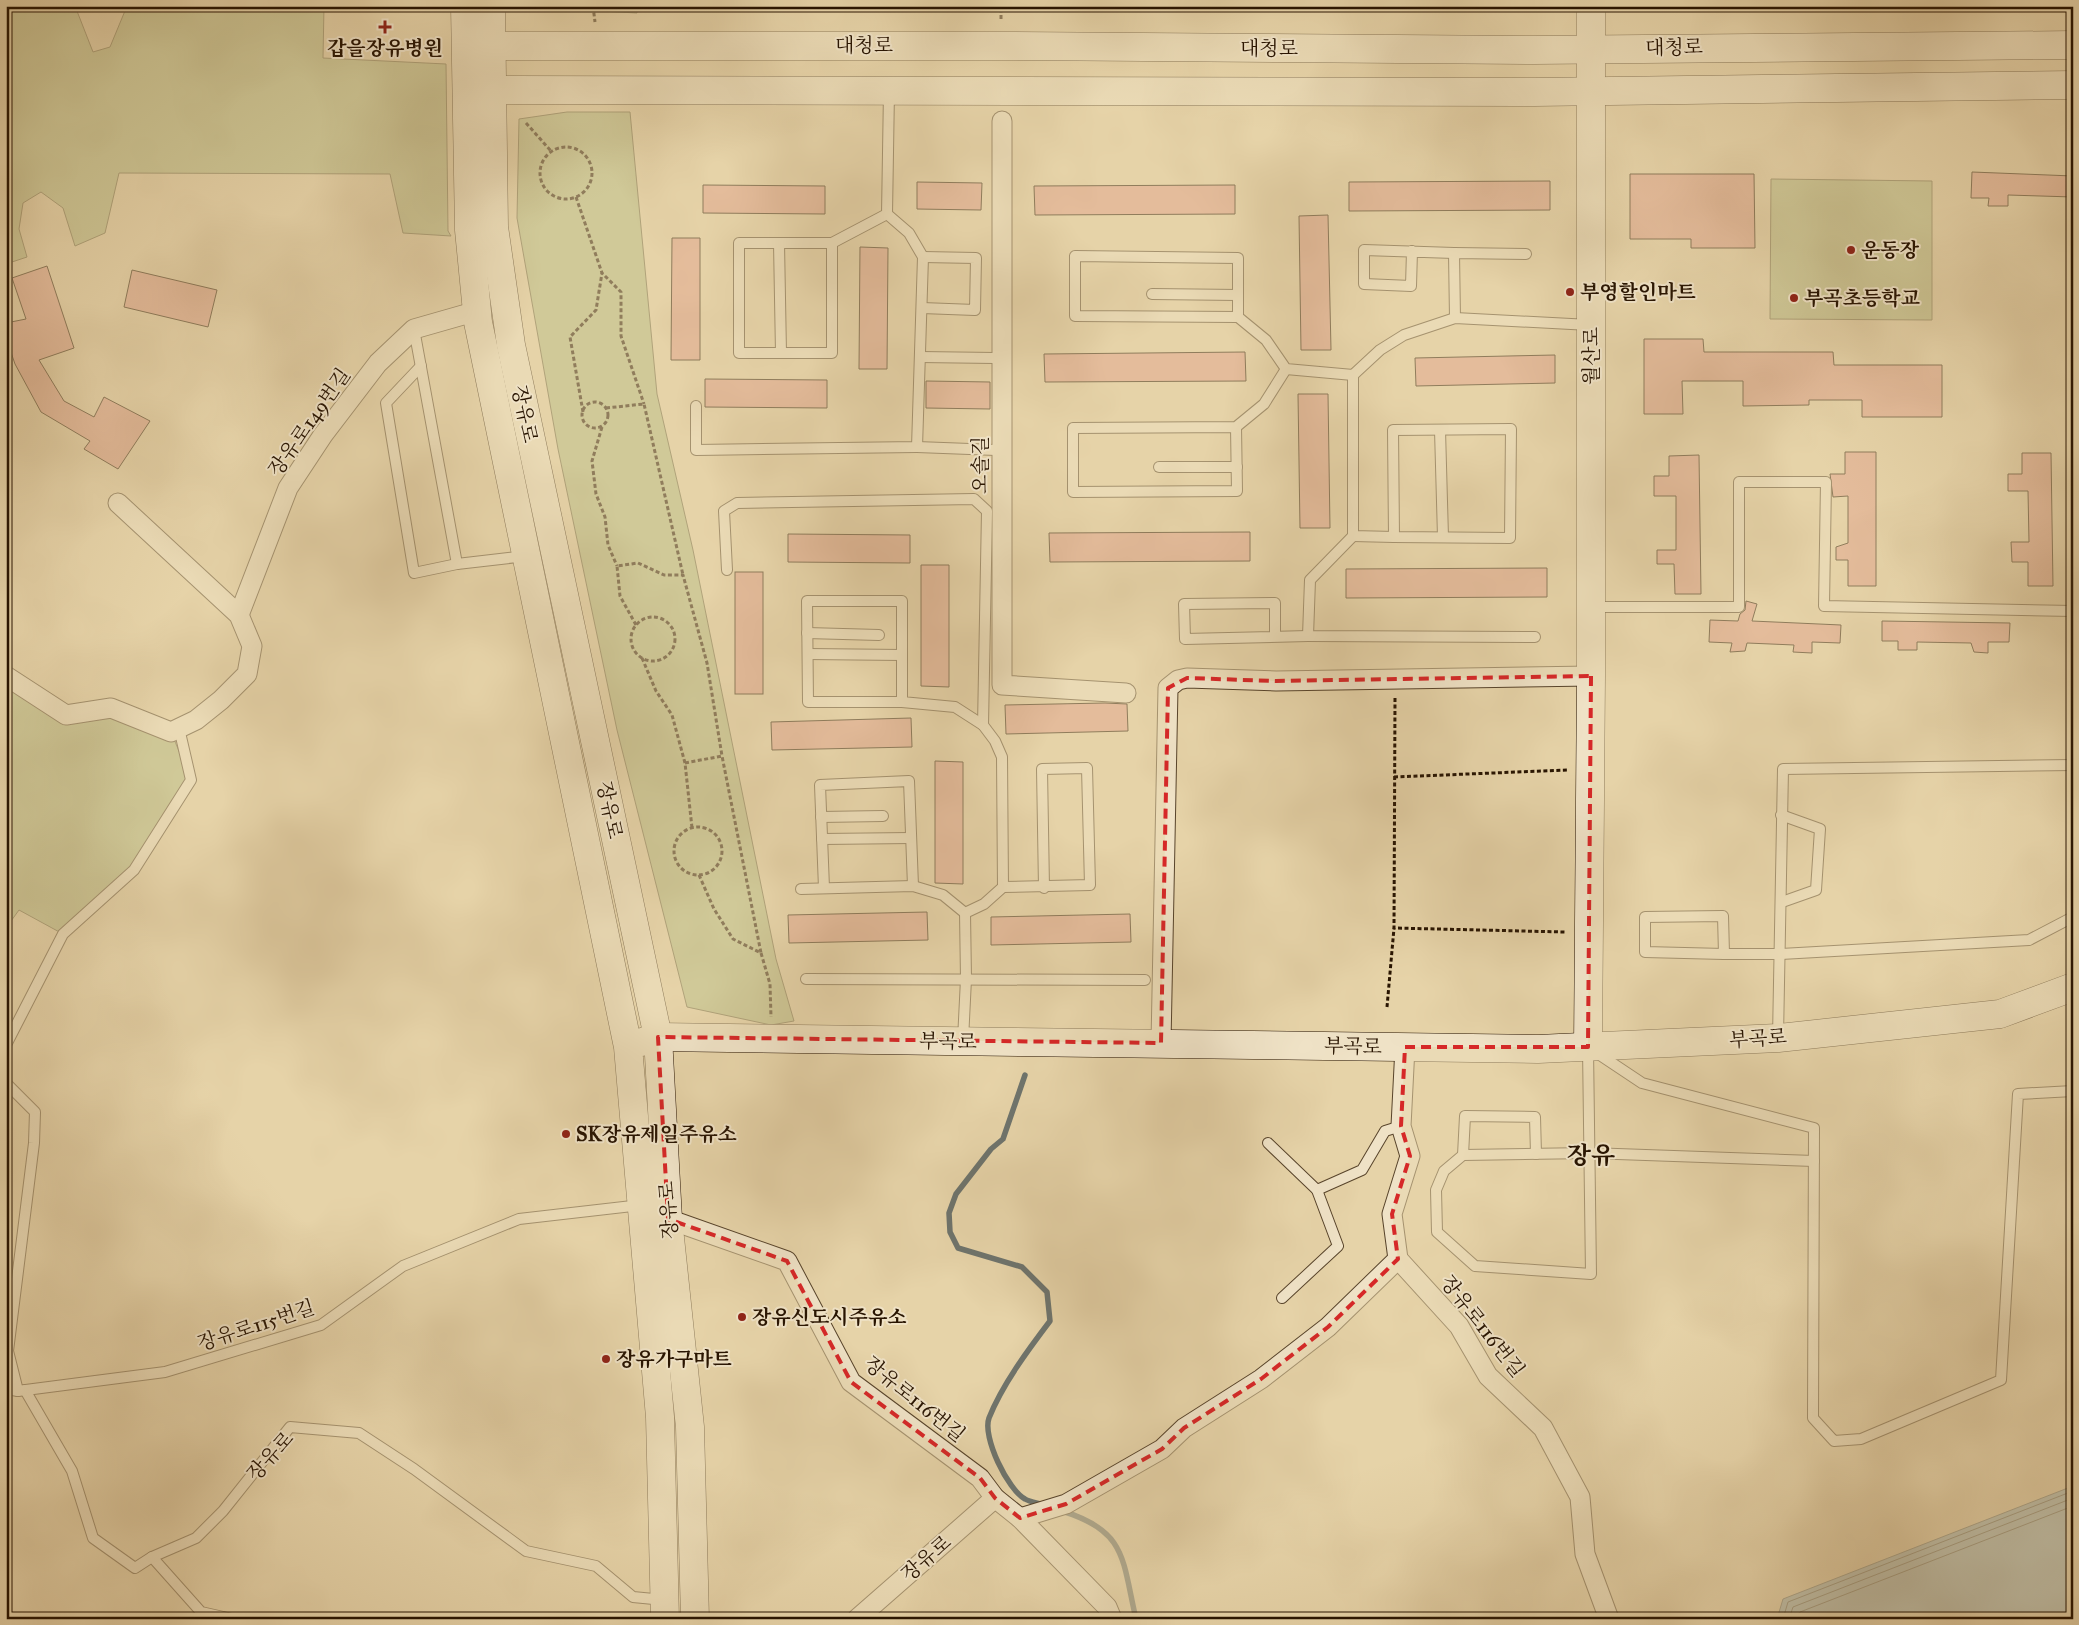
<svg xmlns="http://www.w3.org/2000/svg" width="2079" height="1625" viewBox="0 0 2079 1625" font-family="'IM FELL Great Primer','Noto Serif KR',serif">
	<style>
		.green { fill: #b7bc86; stroke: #706844 }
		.water { fill: #9db4b5; stroke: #6e746d }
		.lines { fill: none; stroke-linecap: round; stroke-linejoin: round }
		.shore { stroke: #62645b; stroke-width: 1 }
		.stream { stroke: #6e746d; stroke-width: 5.5 }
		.building { fill: #e2a18d; stroke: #281401 }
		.lane-casing { stroke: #58442b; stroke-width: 12 }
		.street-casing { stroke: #58442b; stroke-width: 21 }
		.secondary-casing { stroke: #281401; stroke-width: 29 }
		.path { stroke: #281401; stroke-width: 3; stroke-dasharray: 4 2.5; stroke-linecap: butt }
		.lane { stroke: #efe2c6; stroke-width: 10 }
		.street { stroke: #efe2c6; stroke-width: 19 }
		.secondary { stroke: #efe2c6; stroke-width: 28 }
		.marked { fill: none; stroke: #d62828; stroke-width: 4; stroke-dasharray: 10 6; stroke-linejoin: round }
		.poi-dot { fill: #8f2418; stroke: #efe2c6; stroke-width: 2 }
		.labels { text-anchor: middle; stroke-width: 4; stroke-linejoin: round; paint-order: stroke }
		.street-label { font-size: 20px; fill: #281401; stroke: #efe2c6 }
		.poi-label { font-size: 20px; font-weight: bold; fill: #281401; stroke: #efe2c6; text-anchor: start }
		.district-label { font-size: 25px; font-weight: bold; fill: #281401; stroke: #efe2c6 }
	</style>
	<rect width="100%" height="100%" fill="#e6d3a8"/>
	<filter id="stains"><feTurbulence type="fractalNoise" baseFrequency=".004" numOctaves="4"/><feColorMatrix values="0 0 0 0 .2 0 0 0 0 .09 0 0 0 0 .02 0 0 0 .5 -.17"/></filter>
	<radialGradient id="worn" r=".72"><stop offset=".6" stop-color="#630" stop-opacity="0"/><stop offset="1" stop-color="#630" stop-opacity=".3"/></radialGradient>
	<g class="green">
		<polygon points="6,6 75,6 93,52 110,47 127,6 324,6 323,58 446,64 448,231 451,236 403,233 390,174 119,173 105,233 75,246 63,208 41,192 23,203 19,229 27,257 6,264"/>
		<polygon points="526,6 637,6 637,13 527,7"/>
		<polygon points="989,6 1017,6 1017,10 989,11"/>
		<polygon points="567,112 630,112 657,394 693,550 776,959 794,1021 771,1025 687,1007 617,730 558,449 517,218 519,119"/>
		<polygon points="1771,179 1932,181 1932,320 1770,319"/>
		<polygon points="6,676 66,715 111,708 171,732 191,780 134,870 63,934 19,910 6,928"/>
	</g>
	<polygon class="water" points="2073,1486 2073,1619 1777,1619 1783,1599"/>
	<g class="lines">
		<g class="shore">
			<polyline points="1783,1619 1788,1602 2073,1491"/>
			<polyline points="1789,1619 1793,1607 2073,1498"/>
			<polyline points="1797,1619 1800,1612 2073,1506"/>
		</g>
		<g class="stream">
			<path d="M1025,1075l-22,64 -12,10 -35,45 -7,19 1,19 8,16 64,19 25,25 3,29c-22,29 -48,64 -61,97 -7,19 19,72 36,81 5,3 13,4 19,6"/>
			<path d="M1062,1511c65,20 60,48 74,108"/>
		</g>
	</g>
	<g class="building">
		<polygon points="1972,172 2073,176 2073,197 2008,195 2008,206 1988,206 1989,198 1971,198"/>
		<polygon points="1630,174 1754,174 1755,248 1691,248 1691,239 1630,239"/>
		<polygon points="1550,181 1550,210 1349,211 1349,182"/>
		<polygon points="917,182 982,183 981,210 917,209"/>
		<polygon points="703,185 825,186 825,214 703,213"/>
		<polygon points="1235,185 1235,214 1035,215 1034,186"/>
		<polygon points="1328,215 1331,350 1301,350 1299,216"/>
		<polygon points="672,238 700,238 700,360 671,360"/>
		<polygon points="860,247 888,248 887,369 859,369"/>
		<polygon points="47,266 74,348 39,360 64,401 94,417 104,397 150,421 118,469 84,449 90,441 41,412 15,364 6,338 6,323 26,319 12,278"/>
		<polygon points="132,270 217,290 208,327 124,307"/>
		<polygon points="1644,339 1703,339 1704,352 1833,352 1834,365 1942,365 1942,417 1862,417 1862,400 1809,400 1809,405 1743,406 1743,381 1682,381 1683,414 1644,414"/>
		<polygon points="1245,352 1246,381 1045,382 1044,354"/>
		<polygon points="1555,355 1555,383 1416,386 1415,358"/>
		<polygon points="705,379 827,380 827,408 705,407"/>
		<polygon points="926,381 990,382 990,409 926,408"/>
		<polygon points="1298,394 1328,394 1330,528 1300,528"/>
		<polygon points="1845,452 1876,452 1876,586 1848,586 1848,560 1836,560 1836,547 1848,543 1848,496 1833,497 1830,474 1845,474"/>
		<polygon points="2022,453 2051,453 2053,586 2028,586 2028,562 2012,562 2011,542 2029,542 2028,491 2008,491 2008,474 2022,474"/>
		<polygon points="1699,455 1701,594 1675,594 1674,564 1657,564 1657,550 1676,550 1676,496 1654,496 1654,476 1669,476 1669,456"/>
		<polygon points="1250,532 1250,561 1050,562 1049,533"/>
		<polygon points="788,534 910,535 910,563 788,562"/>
		<polygon points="921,565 949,565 949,687 921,686"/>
		<polygon points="1547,568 1547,597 1346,598 1346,569"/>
		<rect x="735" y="572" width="28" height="122"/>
		<polygon points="1746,601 1757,604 1752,621 1841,625 1840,643 1812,642 1812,653 1793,652 1794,645 1747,643 1745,651 1730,652 1732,643 1709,642 1710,620 1738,621 1740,614 1745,610"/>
		<polygon points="1882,621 2010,623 2009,642 1988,642 1988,653 1974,652 1971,643 1917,642 1917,650 1898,650 1898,641 1882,641"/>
		<polygon points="1105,703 1127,704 1128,731 1006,734 1005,705"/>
		<polygon points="911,718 912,747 772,750 771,722"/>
		<polygon points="935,761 963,762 963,884 935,883"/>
		<polygon points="927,912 928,940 789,943 788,915"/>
		<polygon points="1130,914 1131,942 991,945 991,917"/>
	</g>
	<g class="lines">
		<defs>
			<g id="lane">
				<polyline points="779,243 781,353"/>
				<polyline points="832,243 832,353 739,353 739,243 832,243 887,214 889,91"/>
				<polyline points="1412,251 1411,286 1364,284 1364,250 1454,253"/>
				<polyline points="1152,294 1238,295"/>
				<polyline points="922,308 975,310 976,258 923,257"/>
				<polyline points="1238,317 1075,316 1075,256 1238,258 1238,317 1266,340 1286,369 1353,375"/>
				<polyline points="1455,318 1454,253 1526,254"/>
				<polyline points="414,329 457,564 526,556"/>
				<polyline points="920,357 995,358"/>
				<polyline points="421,366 386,403 414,573 457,564"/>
				<polyline points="696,406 696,450 917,447 923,257 909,233 887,214"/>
				<polyline points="1236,427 1237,491 1073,492 1073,428 1236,427 1264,404 1286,369"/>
				<polygon points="1511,429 1510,538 1394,537 1393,430"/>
				<polyline points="1440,430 1443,537"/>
				<polyline points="917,447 996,450"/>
				<polyline points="1159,467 1237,467"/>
				<polyline points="1353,536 1310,580 1308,636 1535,637"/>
				<polyline points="1394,537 1353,536 1353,375 1380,350 1404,335 1455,318 1590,325"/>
				<polyline points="727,570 724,511 737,503 974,499 987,511 983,725 995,741 1002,757 1003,887 984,904 965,913 966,979 963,1040"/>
				<polyline points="1592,607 1739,607 1739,482 1826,482 1824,606 2073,611"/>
				<polyline points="807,633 879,635"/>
				<polyline points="1275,637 1275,603 1184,604 1185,639 1308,636"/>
				<polyline points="808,654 902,655"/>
				<polyline points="902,702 808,702 807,601 902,601 902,702 955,707 983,725"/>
				<polyline points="1781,815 1820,829 1816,890 1782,902"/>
				<polyline points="821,817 883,816"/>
				<polyline points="822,839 911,838"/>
				<polyline points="1003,887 1090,885 1087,768 1042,769 1044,888"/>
				<polyline points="824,888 820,785 909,781 913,886"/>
				<polyline points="801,889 913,886 943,895 965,913"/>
				<polygon points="1723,916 1724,954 1645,952 1645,917"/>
				<polyline points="1724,954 1781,954 2029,940 2073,917"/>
				<polyline points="806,979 1145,980"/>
				<polyline points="1778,1037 1783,769 2073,765"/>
				<polyline points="6,1045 63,934 134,870 191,780 179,728"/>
				<polyline points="1588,1048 1591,1274 1475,1266 1437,1232 1436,1190 1444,1171 1463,1155 1589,1153 1814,1161"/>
				<polyline points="1597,1053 1642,1083 1814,1128 1813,1418 1834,1441 1861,1439 2001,1380 2018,1094 2073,1091"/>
				<polyline points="6,1083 35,1112 34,1143 8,1351 18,1391"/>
				<polyline points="1268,1143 1317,1190 1362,1170 1385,1131 1401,1126"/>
				<polyline points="1463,1155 1465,1116 1535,1117 1536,1154"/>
				<polyline points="1282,1298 1338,1246 1317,1190"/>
				<polyline points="6,1389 18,1391 165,1372 321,1325 403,1266 519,1219 641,1205"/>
				<polyline points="25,1390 72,1471 93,1538 135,1568 152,1557 196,1538 223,1511 290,1427 359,1433 414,1469 526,1551 596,1566 633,1597 664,1600"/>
				<polyline points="152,1557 201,1612 232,1619"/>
			</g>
			<g id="street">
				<polyline points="1002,121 1002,685 1126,693"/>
				<polyline points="239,615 288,488 323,435 378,363 414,329 477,311"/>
				<polyline points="6,676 66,715 111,708 171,732 196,720 221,700 247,674 252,646 239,615 118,503"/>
				<polyline points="1161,1043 1168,688 1178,680 1187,678 1276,681 1591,676"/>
				<polyline points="1405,1047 1401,1126 1410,1156 1392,1214 1398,1259 1459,1326 1488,1376 1543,1428 1580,1497 1585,1554 1609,1619"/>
				<polyline points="668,1219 787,1261 851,1382 980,1478 995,1498 1020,1518 1107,1607 1112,1619"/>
				<polyline points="1020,1518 1066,1504 1162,1449 1184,1428 1261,1379 1328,1327 1398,1259"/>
				<polyline points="857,1619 995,1498"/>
			</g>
			<g id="secondary">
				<polyline points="465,6 469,230 478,322 628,1047 660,1417 665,1619"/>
				<polyline points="491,6 494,227 511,345 658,1037 668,1219 690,1427 695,1619"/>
				<polyline points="474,46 1004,46 1535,50 2073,45"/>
				<polyline points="474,90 1535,92 2073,85"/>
				<polyline points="642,1042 658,1037 1538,1049 1778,1038 2000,1014 2073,987"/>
				<polyline points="1588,1047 1591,676 1591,6"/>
			</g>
		</defs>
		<use href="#lane" class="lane-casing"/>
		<use href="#street" class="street-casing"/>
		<use href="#secondary" class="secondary-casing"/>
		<g class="path">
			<polyline points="593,6 595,22"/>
			<polyline points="1001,19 1001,6"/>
			<polyline points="526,123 551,151"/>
			<circle cx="566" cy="173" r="26"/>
			<polyline points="576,197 602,273 621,292 621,336 644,404"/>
			<circle cx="595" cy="415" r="13"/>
			<polyline points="606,408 644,404 683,575"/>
			<polyline points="583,412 570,337 596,310 602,273"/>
			<polyline points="602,427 592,461 596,494 605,517 608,545 617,566"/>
			<circle cx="653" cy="639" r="22"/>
			<polyline points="636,625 620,596 617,566 638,563 664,575 683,575 707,663 722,756"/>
			<polyline points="642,658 656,691 672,715 685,763 692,828"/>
			<polyline points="1395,698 1394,928 1565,932"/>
			<polyline points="685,763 722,756 761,953"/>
			<polyline points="1394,777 1567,770"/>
			<circle cx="698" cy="851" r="24"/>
			<polyline points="699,875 714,909 733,939 761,953 770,984 771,1017"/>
			<polyline points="1387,1007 1394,928"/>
		</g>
		<use href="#lane" class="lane"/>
		<use href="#street" class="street"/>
		<use href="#secondary" class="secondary"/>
	</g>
	<path d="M0 0H2079V1625H0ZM1591,676l-3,371h-183l-4,79 9,30 -18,58 6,45 -70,68 -67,52 -77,49 -22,21 -96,55 -46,14 -25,-20 -15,-20 -129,-96 -64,-121 -119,-42 -10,-182 503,6 7,-355 19,-10 89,3z" fill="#e6d3a8" fill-opacity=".55" fill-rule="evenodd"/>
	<path class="marked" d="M1591,676l-3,371h-183l-4,79 9,30 -18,58 6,45 -70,68 -67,52 -77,49 -22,21 -96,55 -46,14 -25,-20 -15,-20 -129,-96 -64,-121 -119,-42 -10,-182 503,6 7,-355 19,-10 89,3z"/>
	<g class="poi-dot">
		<path d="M382.5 19.5h5v5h5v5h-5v5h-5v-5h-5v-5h5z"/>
		<circle cx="1851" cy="250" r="5"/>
		<circle cx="1570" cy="292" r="5"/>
		<circle cx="1794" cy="298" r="5"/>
		<circle cx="566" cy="1134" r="5"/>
		<circle cx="742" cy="1317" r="5"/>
		<circle cx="606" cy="1359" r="5"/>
	</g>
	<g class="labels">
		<g class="street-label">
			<text x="864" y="52">대청로</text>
			<text transform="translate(1674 47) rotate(-1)" y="7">대청로</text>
			<text x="1269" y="55">대청로</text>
			<text transform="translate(1591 356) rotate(-90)" y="7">월산로</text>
			<text transform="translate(525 414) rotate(78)" y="7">장유로</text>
			<text transform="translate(309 422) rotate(-55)" y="7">장유로149번길</text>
			<text transform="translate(980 465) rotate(-90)" y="7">오솔길</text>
			<text transform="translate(610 810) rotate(78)" y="7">장유로</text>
			<text transform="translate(1758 1038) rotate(-4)" y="7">부곡로</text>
			<text transform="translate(948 1041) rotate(1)" y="7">부곡로</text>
			<text transform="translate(1353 1046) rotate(1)" y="7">부곡로</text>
			<text transform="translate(668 1210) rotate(-94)" y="7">장유로</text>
			<text transform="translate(256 1325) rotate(-18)" y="7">장유로115번길</text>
			<text transform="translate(1483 1326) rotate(52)" y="7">장유로116번길</text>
			<text transform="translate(915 1399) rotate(39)" y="7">장유로116번길</text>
			<text transform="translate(270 1456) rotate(-48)" y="7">장유로</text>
			<text transform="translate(926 1558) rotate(-41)" y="7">장유로</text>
		</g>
		<g class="poi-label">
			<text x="385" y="55" text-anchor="middle">갑을장유병원</text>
			<text x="1861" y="257">운동장</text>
			<text x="1580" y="299">부영할인마트</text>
			<text x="1804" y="305">부곡초등학교</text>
			<text x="576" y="1141">SK장유제일주유소</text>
			<text x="752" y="1324">장유신도시주유소</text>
			<text x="616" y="1366">장유가구마트</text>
		</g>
		<g class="district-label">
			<text x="1591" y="1164">장유</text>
		</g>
	</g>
	<rect width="2079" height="1625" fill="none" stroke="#e6d3a8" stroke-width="25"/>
	<rect x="8" y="8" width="2064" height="1610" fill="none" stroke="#281401" stroke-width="2.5"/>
	<rect x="12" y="12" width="2054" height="1600" fill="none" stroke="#281401"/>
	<rect width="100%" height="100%" filter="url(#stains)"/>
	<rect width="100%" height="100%" fill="url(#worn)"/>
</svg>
